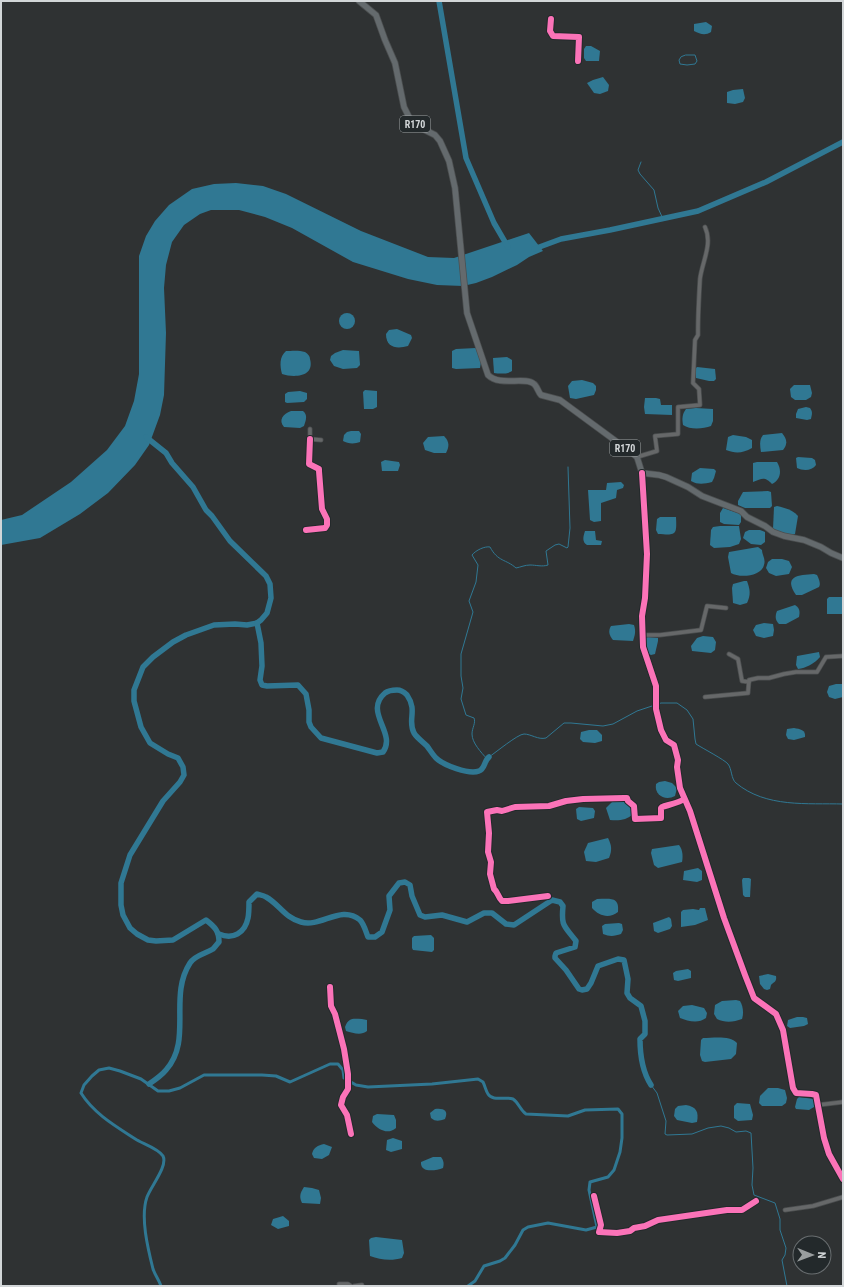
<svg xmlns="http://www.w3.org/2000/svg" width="844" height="1287" viewBox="0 0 844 1287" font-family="'Roboto Condensed',sans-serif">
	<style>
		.water { fill: #307893 }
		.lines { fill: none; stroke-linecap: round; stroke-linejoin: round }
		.stream { stroke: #307893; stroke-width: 1 }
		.canal { stroke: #307893; stroke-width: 3 }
		.river { stroke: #307893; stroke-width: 5.5 }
		.minor-casing { stroke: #4c4f50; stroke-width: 5 }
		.primary-casing { stroke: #4c4f50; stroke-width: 7 }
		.minor { stroke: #666869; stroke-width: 3.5 }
		.primary { stroke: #646a6d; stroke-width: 5.5 }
		.cycleway-casing { stroke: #23292b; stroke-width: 8 }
		.cycleway { stroke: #fb73b8; stroke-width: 6 }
		.labels { text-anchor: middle; stroke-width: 4; stroke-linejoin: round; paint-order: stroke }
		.shield { fill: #23292b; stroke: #9ea2a4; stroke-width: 1 }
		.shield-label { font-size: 10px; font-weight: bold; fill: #d2d6d8 }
	</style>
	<rect width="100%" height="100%" fill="#2f3233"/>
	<g class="water">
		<path d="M706,22l6,4 -1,6c-6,4 -11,2 -17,-1v-7z"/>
		<polygon points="586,46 591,46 600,51 599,61 586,61 584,58 584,49"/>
		<polygon points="603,77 609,85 608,91 600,94 594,93 587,83 593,80"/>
		<polygon points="743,89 745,98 743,102 735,104 727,103 727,92 733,90"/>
		<polygon points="236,183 263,186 286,194 361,231 428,257 454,258 529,233 543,251 529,257 517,265 492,277 476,283 463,286 437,285 408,279 353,262 292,228 265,217 239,210 211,210 200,214 184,225 172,242 166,265 164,288 166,333 164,395 160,415 149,445 135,465 108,493 80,514 40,538 1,545 1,520 22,515 71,482 107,450 125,426 134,401 139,374 139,256 146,236 155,221 169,205 192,189 214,184"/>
		<circle cx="347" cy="321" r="8"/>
		<path d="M397,329l14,6 1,3 -4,8c-11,3 -22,2 -22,-12l3,-4z"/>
		<polygon points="476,348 481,362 480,368 456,369 452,368 452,351 456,349"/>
		<polygon points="343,350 359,351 360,365 357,368 343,369 334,366 330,360 331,356 335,353"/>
		<path d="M286,351c5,0 13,-1 19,1 3,2 5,4 5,7 5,18 -16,19 -28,15 -2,-8 -3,-17 4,-23z"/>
		<path d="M507,357l5,3v11c-4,3 -12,3 -18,2l-1,-15z"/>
		<polygon points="697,367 715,369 716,379 714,381 709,381 696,378 695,369"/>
		<polygon points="582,380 593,383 596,386 596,390 594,395 576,399 570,398 568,386 572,381"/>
		<polygon points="794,385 810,385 812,393 811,397 806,400 795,400 791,397 790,389"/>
		<polygon points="365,390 377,391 377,407 373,409 364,409 363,392"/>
		<polygon points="300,391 307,393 307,399 304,402 287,403 285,402 285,394 288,392"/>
		<polygon points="645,398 656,398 660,399 661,405 672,405 672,415 645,414 644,407"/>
		<path d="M806,407l4,1c3,4 2,6 1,11l-4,1 -11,-2v-4l2,-5z"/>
		<path d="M696,408l17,1v12l-2,5c-8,3 -21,4 -28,-1 -1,-6 -1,-11 3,-16z"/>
		<path d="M291,411h12c5,4 3,9 1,15l-4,2 -16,-1c-6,-7 -1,-13 7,-16z"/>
		<path d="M351,431h8l2,3 -1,8c-5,2 -12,2 -17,-1l1,-6 3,-3z"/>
		<path d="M782,433c5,6 6,11 1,17l-22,2c-1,-6 -2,-12 2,-17z"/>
		<path d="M733,435l13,2 6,3v8c-9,5 -16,6 -26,2l2,-13z"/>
		<path d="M444,436c6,6 5,11 2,17h-12l-9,-3 -2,-7 5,-6z"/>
		<path d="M798,457l14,1 3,2 1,5c-4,6 -13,6 -19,3l-1,-10z"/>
		<polygon points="385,460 399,462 400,465 398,471 382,471 381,462"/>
		<path d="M757,462h20c5,8 4,18 -5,22 -8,-8 -10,-5 -19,-2v-19z"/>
		<path d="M700,468l14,1 2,2 -2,7 -2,4c-8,2 -14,3 -21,-1l1,-8z"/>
		<polygon points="621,482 624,485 623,488 617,490 616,498 601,503 601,521 594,522 590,520 588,490 606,490 607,483"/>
		<polygon points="768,491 771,492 772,506 770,508 745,508 738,505 738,501 743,492"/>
		<path d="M777,506c8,2 16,4 21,10l-3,18 -6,2 -16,-7 1,-22z"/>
		<polygon points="723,508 741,514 741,522 739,525 724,524 720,522 720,513"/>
		<path d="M660,517h16c1,19 0,18 -18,17l-2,-4 1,-11z"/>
		<polygon points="720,526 739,526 741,539 739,544 730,547 714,548 710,545 711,530 713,527"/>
		<polygon points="749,530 760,530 765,532 765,542 761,545 751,544 743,538 745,532"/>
		<path d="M585,531h10l1,9 6,1 -1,4h-14c-5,-3 -4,-8 -2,-14z"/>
		<path d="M758,547l4,3c0,5 4,9 2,15 -3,12 -25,13 -33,8l-3,-16 1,-5z"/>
		<polygon points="772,559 782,559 789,561 792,567 789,574 776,576 769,573 766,568 768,562"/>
		<path d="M814,574l3,1c2,4 4,9 2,12l-17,8h-6c-13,-19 2,-20 18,-21z"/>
		<path d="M744,581h3c3,8 4,14 0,22l-7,2 -7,-2 -1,-15 1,-4z"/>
		<polygon points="829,597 843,597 843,614 827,614 827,599"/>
		<path d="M795,605c5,3 5,7 4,12l-13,7h-7c-4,-4 -4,-8 -2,-13z"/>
		<polygon points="764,623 773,624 774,630 773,636 764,638 756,636 753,630 756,625"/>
		<path d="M629,624l5,1c2,6 1,10 -1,16l-20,-1c-4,-5 -5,-9 -2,-14z"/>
		<polygon points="703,636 713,637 716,642 715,650 711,653 692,651 691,646 697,638"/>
		<polygon points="648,637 658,638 658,641 655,654 651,655 647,653 645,646 645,638"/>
		<path d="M819,652l1,5c-6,7 -14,11 -22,12l-2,-4 1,-9z"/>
		<polygon points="836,684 843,684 843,697 835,699 829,697 827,692 829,686"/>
		<path d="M794,728c6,1 12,2 11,9l-11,3 -6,-1 -2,-4 1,-6z"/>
		<polygon points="589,730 597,730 602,735 602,741 595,743 583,742 580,739 581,732"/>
		<path d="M665,781l7,2 5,5 -2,8c-9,5 -21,0 -19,-12l3,-2z"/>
		<path d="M622,801l10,5 1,8c-6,6 -14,7 -23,6l-4,-12 6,-6z"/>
		<polygon points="579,807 593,808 595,811 594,818 581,821 577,819 576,809"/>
		<path d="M608,838c4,8 4,12 1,20l-13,4 -10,-1 -2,-9 4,-9z"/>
		<path d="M679,845c4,5 4,12 3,17l-24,6 -4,-3 -3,-12 1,-4z"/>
		<polygon points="698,868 702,871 702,880 697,882 683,880 684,871"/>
		<polygon points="743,878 749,878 751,879 750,897 745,897 743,895 742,880"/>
		<path d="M597,899c12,0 23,-3 21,13 -9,7 -19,4 -26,-4v-6z"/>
		<polygon points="700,908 705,908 708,920 695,925 681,927 681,912 683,910 693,909 699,910"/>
		<polygon points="669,917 671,919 672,926 670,929 658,933 654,931 653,923"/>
		<path d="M619,923l3,1 1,6 -2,4c-6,2 -11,3 -18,0l-1,-8 3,-2z"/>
		<polygon points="431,935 434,938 434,950 432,952 413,950 412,948 412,938 414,936"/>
		<polygon points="688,969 691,971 691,978 678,981 674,980 673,973 676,971"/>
		<path d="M768,974l8,2c1,6 -2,6 -5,9l-1,4 -3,1 -3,-1 -4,-5 -1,-8z"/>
		<path d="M736,1000l4,1c3,5 4,12 2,18 -8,3 -17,4 -25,0l-3,-5 1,-9 7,-4z"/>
		<path d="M692,1005l12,3 3,5 -1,5c-8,6 -18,3 -26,0l-2,-7 5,-5z"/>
		<polygon points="797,1017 803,1017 807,1018 808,1024 804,1026 790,1028 787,1026 788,1020"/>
		<path d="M362,1019l5,1v11c-6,5 -14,2 -21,0l-1,-4c4,-10 8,-8 17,-8z"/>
		<path d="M703,1038c10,0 27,-3 34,5l-1,11 -5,5 -26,3 -3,-1 -2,-6 1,-15z"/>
		<polygon points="768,1088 778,1088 785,1090 787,1098 786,1103 782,1106 762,1106 759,1103 760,1096"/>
		<polygon points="799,1097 814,1099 814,1107 809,1110 796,1109 795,1107 797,1099"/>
		<polygon points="737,1103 750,1104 753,1115 752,1120 738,1121 734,1118 734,1106"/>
		<path d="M686,1105c10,2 13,6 11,17l-5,1 -15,-3 -3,-4 1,-7 3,-3z"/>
		<path d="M435,1109c8,-1 14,1 10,10 -6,2 -9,3 -14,-1l-1,-5z"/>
		<path d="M377,1114l17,1 2,5v8c-8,7 -18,2 -24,-6l1,-6z"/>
		<polygon points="393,1138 402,1141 402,1149 391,1152 386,1150 387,1140"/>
		<path d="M324,1144l8,3 -3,8 -7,4 -8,-1 -2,-4c1,-6 6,-9 12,-10z"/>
		<path d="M433,1157h8c3,4 3,7 2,11 -8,3 -23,5 -22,-6z"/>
		<path d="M304,1187l8,1 7,2 2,8 -1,6 -18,-1c-3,-6 -2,-10 2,-16z"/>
		<polygon points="283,1216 289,1221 289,1226 278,1229 271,1225 273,1219"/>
		<path d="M376,1237l26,3 2,13 -2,5c-10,3 -22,2 -32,-2l-1,-16 2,-2z"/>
	</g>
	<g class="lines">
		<g class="stream">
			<polygon points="686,55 695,55 697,61 695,64 687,65 680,64 679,60 681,57"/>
			<polyline points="641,162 638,170 640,174 654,190 658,208 663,219"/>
			<path d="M489,757c6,-4 29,-23 35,-23 7,0 14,6 22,4l18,-15h7l32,3 10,-2 24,-13 24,-8h16l10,7 6,9 2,20 1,5c6,4 29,16 32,20 4,5 3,15 8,19 30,25 71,20 107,21"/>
			<path d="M487,759c-6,-7 -15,-16 -15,-25 0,-6 4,-11 2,-16l-8,-3 -5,-16 2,-11 -2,-12v-22l12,-42 -4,-11 7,-19 2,-17 -6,-10c4,-5 13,-9 18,-8 8,15 16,12 26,21 5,-1 9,-3 14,-3 6,0 12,2 18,0l-2,-14 9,-6 4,-1 8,4 1,-1 2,-19 -2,-61"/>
			<polyline points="651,1085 657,1093 666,1121 665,1134 667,1135 692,1134 708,1128 721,1126 729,1128 736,1132 746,1131 751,1133 753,1168 752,1185 754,1195 775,1203 780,1219 780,1230 786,1248 785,1255 782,1260 787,1286"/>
		</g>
		<path class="canal" d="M161,1286c-2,-6 -6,-11 -8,-17 -5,-20 -13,-52 -6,-72 4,-11 21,-31 16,-41 -4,-7 -19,-12 -26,-16 -20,-13 -43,-26 -56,-47l3,-8 8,-9 7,-6 10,-2 11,3 21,8 17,12h11l11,-3 24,-13h58l14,1 14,6 40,-18h8l5,6 1,8 12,7 12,2 64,-3 46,-5 5,3c2,4 3,9 5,12 5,8 17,2 25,5 6,4 7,11 13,15l42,2 17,-6 33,-1 4,5v24l-2,14 -6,18 -6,7 -18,5 -1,8 8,37 -11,3 -38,-7 -20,4 -5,3 -8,15 -10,13 -5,3 -16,5 -9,15 -7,5"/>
		<g class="river">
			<polyline points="439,1 466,158 494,223 508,247"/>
			<polyline points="534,249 561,239 610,230 698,211 766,182 843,142"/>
			<path d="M146,437l20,16 6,10 21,24 13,23 6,6 18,25 36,35 4,8 1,14 -4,15 -6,7 -4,3 -10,2 -12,-1 -21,1 -28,10 -13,7 -20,15 -10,10 -9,23v11l7,26 9,16 18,11 10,4 5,9 1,8 -4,7 -17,19 -33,54 -9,28v22l2,10 7,13 7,6 11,6 8,1 17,-1 33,-20c9,7 13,11 13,22 -2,2 -4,5 -6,7 -8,5 -18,6 -23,14 -22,34 3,77 -24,107 -5,6 -11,10 -17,14"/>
			<path d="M257,623l4,20 1,23 -2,14 2,5 5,1 31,-1 8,9 3,16v12l2,5 10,11 56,15 6,-1c14,-19 -20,-40 2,-59 4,-3 8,-3 12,-3 4,0 7,2 10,5 11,16 0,25 7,38 3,5 9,9 13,13 3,4 6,9 9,12 7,7 33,17 43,13 6,-2 5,-10 10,-14"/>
			<path d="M219,934c14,6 26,-1 29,-16 1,-5 1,-11 1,-16l8,-8c2,1 6,1 9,3 13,7 19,21 35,25 20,6 40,-18 59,-2 4,4 6,12 8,17h7l7,-5 8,-22 -1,-14 10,-13 6,-1 5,3 2,11 8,19 5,2 17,-2 25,7 17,-9h8l14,11 8,1 38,-25 8,2 3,4c-2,21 1,19 13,35l-1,6 -19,6 -1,3v2l11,12 13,19 3,1 5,-1 4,-6 7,-17 20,-7 6,1 4,19 -1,14 3,5 11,8 4,15v13l-5,5c0,16 2,32 11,46"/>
		</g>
		<defs>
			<g id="minor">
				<polyline points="551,19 550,31 553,36 579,37 578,61"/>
				<polyline points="310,429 310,439 321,440"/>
				<path d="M637,457l20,-6 -2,-15 23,-2v-27l22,-2 -1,-16 -6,-6 2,-43 3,-5v-4c0,-17 1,-35 2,-52 2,-17 13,-35 5,-52"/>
				<polyline points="642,473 647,554 645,598 642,616 643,647 656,686 656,709 661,730 666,740 674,745 678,760 677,767 680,788 690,811 724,918 745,975 754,998 776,1014 783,1030 793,1088 796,1093 812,1094 816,1095 824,1138 829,1154 843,1179"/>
				<polyline points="306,530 325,528 327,525 327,519 322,509 319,471 319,469 309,464 310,439"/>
				<polyline points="642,635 660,635 701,630 707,606 726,608"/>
				<polyline points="729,654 738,659 742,681 749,682"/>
				<polyline points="705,697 748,693 749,680 758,678 769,678 784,674 796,672 817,672 826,657 843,656"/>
				<path d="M548,896l-40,5h-6c-4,-4 -4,-9 -8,-12l-4,-15 1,-12 -3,-10 1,-19 -2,-21 10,-2 5,1 13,-4 34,-1 17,-5 17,-2 41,-1h3l1,3 6,5 1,13 26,-1v-10l1,-1c6,-2 19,-5 22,-8"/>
				<polyline points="330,987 331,1006 335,1014 344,1049 348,1074 348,1089 343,1097 341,1105 347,1115 351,1134"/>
				<polyline points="818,1105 843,1102"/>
				<polyline points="594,1196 601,1225 599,1232 617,1233 630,1231 634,1228 645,1226 658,1220 727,1210 742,1210 756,1201"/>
				<polyline points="785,1210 813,1206 843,1197"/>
				<polyline points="339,1284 348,1284 351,1286"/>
				<polyline points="354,1286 362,1285"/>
			</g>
			<path id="primary" d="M359,1l17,14 9,25 10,23 9,44 6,12 5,6 20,10 5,6 9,20 6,27 12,125 21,62c12,12 37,1 46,9 3,2 4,8 7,11l19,5 72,53 5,4 5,16 17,2 7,2 22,10 14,9 39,15 6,6 18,9 8,6 11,4 20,4 17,7 10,6 12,5"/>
		</defs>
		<use href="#minor" class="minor-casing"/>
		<use href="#primary" class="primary-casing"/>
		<use href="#minor" class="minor"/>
		<use href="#primary" class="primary"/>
		<defs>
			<g id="cycleway">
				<polyline points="551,19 550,31 553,36 579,37 578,61"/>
				<polyline points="642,473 647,554 645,598 642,616 643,647 656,686 656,709 661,730 666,740 674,745 678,760 677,767 680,788 690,811 724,918 745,975 754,998 776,1014 783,1030 793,1088 796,1093 812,1094 816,1095 824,1138 829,1154 843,1179"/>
				<polyline points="306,530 325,528 327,525 327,519 322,509 319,471 319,469 309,464 310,439"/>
				<path d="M548,896l-40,5h-6c-4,-4 -4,-9 -8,-12l-4,-15 1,-12 -3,-10 1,-19 -2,-21 10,-2 5,1 13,-4 34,-1 17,-5 17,-2 41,-1h3l1,3 6,5 1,13 26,-1v-10l1,-1c6,-2 19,-5 22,-8"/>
				<polyline points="330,987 331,1006 335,1014 344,1049 348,1074 348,1089 343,1097 341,1105 347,1115 351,1134"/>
				<polyline points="594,1196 601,1225 599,1232 617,1233 630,1231 634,1228 645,1226 658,1220 727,1210 742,1210 756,1201"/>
			</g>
		</defs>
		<use href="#cycleway" class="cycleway-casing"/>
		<use href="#cycleway" class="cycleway"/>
	</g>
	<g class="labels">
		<g class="shield">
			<rect x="400" y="116" width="30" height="16" rx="3"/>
			<rect x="610" y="440" width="30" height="16" rx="3"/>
		</g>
		<g class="shield-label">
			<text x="415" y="128">R170</text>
			<text x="625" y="452">R170</text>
		</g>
	</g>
	<rect width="844" height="1287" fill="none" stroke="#d2d6d8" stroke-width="4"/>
	<g transform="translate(812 1255) rotate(91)"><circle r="19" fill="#23292b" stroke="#696e70"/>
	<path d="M0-3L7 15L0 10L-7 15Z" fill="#999d9e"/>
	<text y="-6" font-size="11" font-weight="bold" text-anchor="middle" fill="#d2d6d8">N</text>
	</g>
</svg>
